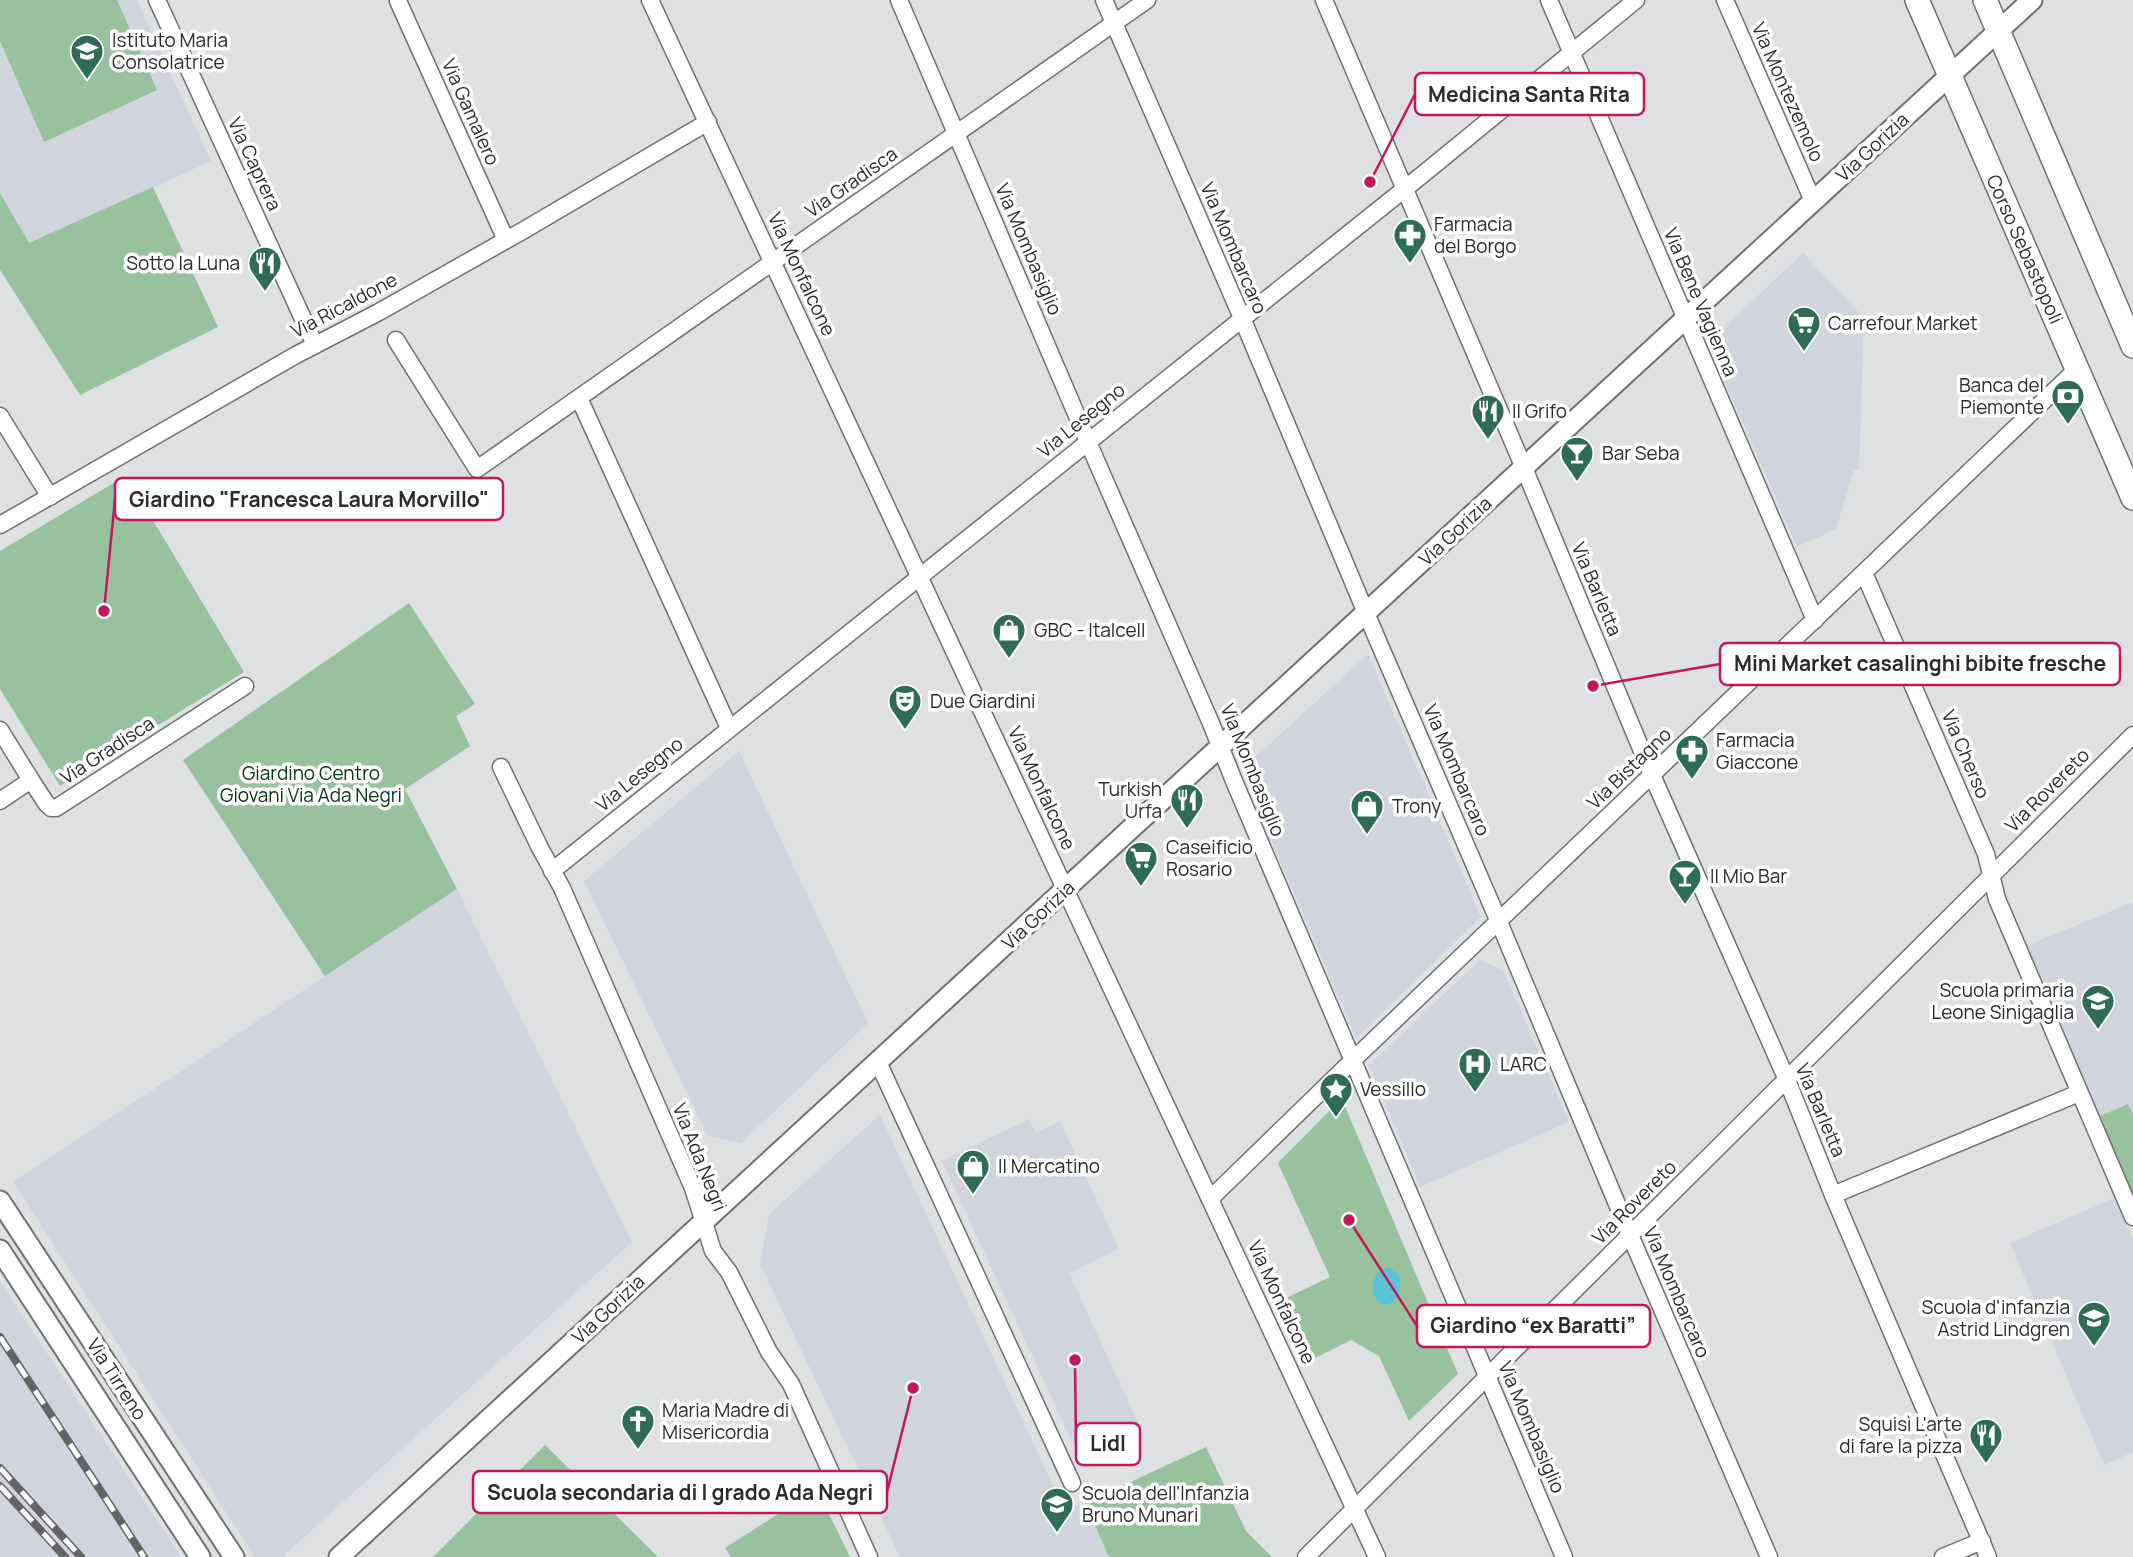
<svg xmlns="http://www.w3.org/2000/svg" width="2133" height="1557" viewBox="0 0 2133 1557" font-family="Manrope,sans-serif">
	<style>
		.built { fill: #d0d5dd }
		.green { fill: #98c19e }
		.water { fill: #59c4d8 }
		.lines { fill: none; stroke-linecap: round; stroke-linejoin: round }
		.minor-casing { stroke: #6f7072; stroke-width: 19 }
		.tertiary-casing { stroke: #6f7072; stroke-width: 23 }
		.secondary-casing { stroke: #6f7072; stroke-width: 26 }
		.minor { stroke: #fff; stroke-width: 16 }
		.tertiary { stroke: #fff; stroke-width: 19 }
		.secondary { stroke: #fff; stroke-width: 23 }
		.rail-casing { stroke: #646466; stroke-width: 8 }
		.rail { stroke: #fff; stroke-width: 5; stroke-dasharray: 16; stroke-linecap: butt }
		.labels { text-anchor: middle; stroke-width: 7; stroke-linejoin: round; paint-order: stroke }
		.poi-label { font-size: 19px; fill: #2b2b2c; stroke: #fff; text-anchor: start }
		.street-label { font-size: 19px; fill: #2b2b2c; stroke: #fff }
		.park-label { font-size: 19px; fill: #023613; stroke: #fff }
		.leader { fill: none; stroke: #c2185b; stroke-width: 2.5 }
		.callout-dot { fill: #c2185b; stroke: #fff; stroke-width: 2.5 }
		.callout { fill: #fff; stroke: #c2185b; stroke-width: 2.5 }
		.callout-label { font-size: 21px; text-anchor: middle; font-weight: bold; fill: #2b2b2c }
	</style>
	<rect width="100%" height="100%" fill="#dfe0e2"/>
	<g class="built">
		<polygon points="0,0 137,0 211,161 29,244 0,198"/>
		<polygon points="1803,253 1864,318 1859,470 1854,470 1836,529 1797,547 1708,343"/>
		<polygon points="1368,654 1481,917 1356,1038 1241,770"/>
		<polygon points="739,751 868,1023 741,1143 708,1136 584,881"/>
		<polygon points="457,889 632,1242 282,1557 255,1557 13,1182"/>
		<polygon points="2133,902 2133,1198 2026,946"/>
		<polygon points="1480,960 1503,970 1569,1122 1420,1187 1369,1065"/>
		<polygon points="880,1115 1065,1511 1085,1503 1109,1557 900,1557 760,1264 769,1214"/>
		<polygon points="1029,1119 1036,1133 1060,1121 1119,1249 1069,1273 1141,1429 1079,1457 942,1161"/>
		<polygon points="2115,1198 2133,1240 2133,1452 2104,1465 2010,1243"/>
		<polygon points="0,1282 181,1557 0,1557"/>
	</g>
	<g class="green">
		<polygon points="0,0 117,0 157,90 44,142 0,41"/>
		<polygon points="153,187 218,327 80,395 0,270 0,193 29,243"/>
		<polygon points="122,478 130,482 244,672 60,786 0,689 0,551"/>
		<polygon points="409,603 475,704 456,716 470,746 405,789 457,889 325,976 183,760"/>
		<polygon points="1336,1104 1344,1104 1458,1374 1409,1421 1379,1356 1351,1340 1311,1360 1282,1300 1330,1277 1278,1163"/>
		<polygon points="2128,1104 2133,1114 2133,1198 2098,1117"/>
		<polygon points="545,1445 658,1557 433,1557"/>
		<polygon points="1206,1447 1246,1531 1272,1557 1109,1557 1085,1503"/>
		<polygon points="817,1489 850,1557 731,1557 725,1548"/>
	</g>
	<path class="water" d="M1388,1267l11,8c3,14 0,28 -16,30 -17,-9 -12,-33 5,-38z"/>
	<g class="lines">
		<defs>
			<g id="minor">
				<polyline points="157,0 315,345"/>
				<polyline points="650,0 1377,1557"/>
				<polyline points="899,0 1095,458 1210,721 1234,781 1564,1557"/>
				<polyline points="1104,0 1242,318 1366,613 1499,922 1630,1235 1769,1557"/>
				<polyline points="1324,0 1524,468 1652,775 1787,1080 1833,1195 1988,1557"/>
				<polyline points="1549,0 1815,620"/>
				<polyline points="1725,0 1813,201"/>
				<polyline points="398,1 506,240"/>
				<polyline points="396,340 477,469 1147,0"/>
				<polyline points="579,398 729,728"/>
				<polyline points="0,416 50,497"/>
				<polyline points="0,525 296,355 379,312 524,230 708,122"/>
				<polyline points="1864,573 1986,854 1997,899 2133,1217"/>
				<polyline points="0,730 31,780"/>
				<polyline points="501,767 540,848 562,888 693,1188 713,1251 729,1272 769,1352 791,1384 869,1557"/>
				<polyline points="0,801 31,780 46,803 51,808 56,808 245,686"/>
				<polyline points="552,871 1422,175 1636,0"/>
				<polyline points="878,1062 1072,1483"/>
				<polyline points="1833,1195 2079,1093"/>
				<polyline points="1210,1199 1353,1060 2077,369"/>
				<polyline points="1306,1557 2133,735"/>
				<polyline points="1943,1557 1982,1541"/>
			</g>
			<g id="tertiary">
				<polyline points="0,1201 234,1557"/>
				<polyline points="0,1250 200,1557"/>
				<polyline points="339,1557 2032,0"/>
			</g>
			<g id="secondary">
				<polyline points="1917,0 2133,498"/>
				<polyline points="1985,0 2133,346"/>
			</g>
		</defs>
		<use href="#minor" class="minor-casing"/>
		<use href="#tertiary" class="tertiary-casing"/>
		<use href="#secondary" class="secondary-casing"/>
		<use href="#minor" class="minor"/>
		<use href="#tertiary" class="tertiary"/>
		<use href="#secondary" class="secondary"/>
		<defs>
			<g id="rail">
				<polyline points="0,1337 144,1557"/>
				<polyline points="0,1468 81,1557"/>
				<polyline points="0,1486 65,1557"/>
			</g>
		</defs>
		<use href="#rail" class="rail-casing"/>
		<use href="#rail" class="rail"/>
	</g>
	<defs>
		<symbol id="school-pin" viewBox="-11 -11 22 30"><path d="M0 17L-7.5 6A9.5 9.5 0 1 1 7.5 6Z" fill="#2f6c58" stroke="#fff"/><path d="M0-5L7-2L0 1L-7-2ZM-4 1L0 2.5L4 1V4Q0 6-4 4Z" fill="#fff"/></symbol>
		<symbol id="pharmacy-pin" viewBox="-11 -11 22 30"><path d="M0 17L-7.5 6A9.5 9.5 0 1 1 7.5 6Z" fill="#2f6c58" stroke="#fff"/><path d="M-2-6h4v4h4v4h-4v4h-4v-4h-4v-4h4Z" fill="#fff"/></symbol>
		<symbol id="restaurant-pin" viewBox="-11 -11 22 30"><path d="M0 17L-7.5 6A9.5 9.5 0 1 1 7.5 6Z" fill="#2f6c58" stroke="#fff"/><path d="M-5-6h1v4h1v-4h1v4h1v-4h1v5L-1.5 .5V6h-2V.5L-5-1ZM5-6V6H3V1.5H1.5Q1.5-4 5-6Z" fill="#fff"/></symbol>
		<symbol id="supermarket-pin" viewBox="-11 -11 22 30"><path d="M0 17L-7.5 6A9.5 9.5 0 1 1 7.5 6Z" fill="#2f6c58" stroke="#fff"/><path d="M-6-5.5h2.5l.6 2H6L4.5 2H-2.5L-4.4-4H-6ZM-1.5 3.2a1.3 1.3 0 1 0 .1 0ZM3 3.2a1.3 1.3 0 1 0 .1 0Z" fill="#fff"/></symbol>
		<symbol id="bank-pin" viewBox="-11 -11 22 30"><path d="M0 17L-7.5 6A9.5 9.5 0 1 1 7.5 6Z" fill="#2f6c58" stroke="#fff"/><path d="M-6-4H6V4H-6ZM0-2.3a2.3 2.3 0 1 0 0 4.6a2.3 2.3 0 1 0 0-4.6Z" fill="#fff"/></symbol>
		<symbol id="bar-pin" viewBox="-11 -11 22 30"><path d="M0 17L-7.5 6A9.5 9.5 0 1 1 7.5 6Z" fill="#2f6c58" stroke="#fff"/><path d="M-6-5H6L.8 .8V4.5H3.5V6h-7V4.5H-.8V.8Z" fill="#fff"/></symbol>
		<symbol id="shop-pin" viewBox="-11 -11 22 30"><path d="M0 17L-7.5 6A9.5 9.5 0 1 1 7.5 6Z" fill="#2f6c58" stroke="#fff"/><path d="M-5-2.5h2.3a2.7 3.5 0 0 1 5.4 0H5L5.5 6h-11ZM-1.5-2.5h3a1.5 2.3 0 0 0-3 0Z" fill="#fff"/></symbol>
		<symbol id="theatre-pin" viewBox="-11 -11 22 30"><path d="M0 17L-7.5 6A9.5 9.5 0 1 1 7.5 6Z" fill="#2f6c58" stroke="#fff"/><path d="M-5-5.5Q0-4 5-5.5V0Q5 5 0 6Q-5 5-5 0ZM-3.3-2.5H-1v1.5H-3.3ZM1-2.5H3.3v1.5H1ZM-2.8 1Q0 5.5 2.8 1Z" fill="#fff"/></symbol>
		<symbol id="hospital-pin" viewBox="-11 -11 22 30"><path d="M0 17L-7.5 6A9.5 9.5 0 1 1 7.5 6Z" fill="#2f6c58" stroke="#fff"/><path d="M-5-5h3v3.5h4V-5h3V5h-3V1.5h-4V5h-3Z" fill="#fff"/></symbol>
		<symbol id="sight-pin" viewBox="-11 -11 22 30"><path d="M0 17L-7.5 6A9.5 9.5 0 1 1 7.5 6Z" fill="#2f6c58" stroke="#fff"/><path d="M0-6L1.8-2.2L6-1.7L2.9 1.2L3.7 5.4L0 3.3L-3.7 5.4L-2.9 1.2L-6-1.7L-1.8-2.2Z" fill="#fff"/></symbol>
		<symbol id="church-pin" viewBox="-11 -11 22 30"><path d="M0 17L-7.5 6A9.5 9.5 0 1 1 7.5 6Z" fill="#2f6c58" stroke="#fff"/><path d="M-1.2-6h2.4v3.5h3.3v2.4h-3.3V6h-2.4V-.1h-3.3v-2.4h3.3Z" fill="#fff"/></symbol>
	</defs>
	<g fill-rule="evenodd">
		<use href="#school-pin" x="68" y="32" width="38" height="52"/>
		<use href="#pharmacy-pin" x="1391" y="216" width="38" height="52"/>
		<use href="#restaurant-pin" x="246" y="244" width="38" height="52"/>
		<use href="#supermarket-pin" x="1785" y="304" width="38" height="52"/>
		<use href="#bank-pin" x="2049" y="377" width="38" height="52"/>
		<use href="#restaurant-pin" x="1469" y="392" width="38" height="52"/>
		<use href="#bar-pin" x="1558" y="434" width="38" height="52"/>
		<use href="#shop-pin" x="990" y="611" width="38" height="52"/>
		<use href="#theatre-pin" x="886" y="682" width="38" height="52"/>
		<use href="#pharmacy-pin" x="1673" y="732" width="38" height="52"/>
		<use href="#restaurant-pin" x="1168" y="781" width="38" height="52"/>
		<use href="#shop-pin" x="1348" y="787" width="38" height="52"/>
		<use href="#supermarket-pin" x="1122" y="839" width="38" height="52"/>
		<use href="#bar-pin" x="1666" y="857" width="38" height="52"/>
		<use href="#school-pin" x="2079" y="982" width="38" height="52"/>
		<use href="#hospital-pin" x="1456" y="1045" width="38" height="52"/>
		<use href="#sight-pin" x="1317" y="1070" width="38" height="52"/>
		<use href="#shop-pin" x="954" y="1147" width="38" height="52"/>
		<use href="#school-pin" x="2075" y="1299" width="38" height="52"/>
		<use href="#church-pin" x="619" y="1402" width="38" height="52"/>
		<use href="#restaurant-pin" x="1967" y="1416" width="38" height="52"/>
		<use href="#school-pin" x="1038" y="1485" width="38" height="52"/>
	</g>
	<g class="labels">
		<g class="poi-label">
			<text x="112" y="47">Istituto Maria<tspan x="112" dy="22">Consolatrice</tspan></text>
			<text x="1434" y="231">Farmacia<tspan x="1434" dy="22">del Borgo</tspan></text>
			<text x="240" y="270" text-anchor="end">Sotto la Luna</text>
			<text x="1828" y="330">Carrefour Market</text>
			<text x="2044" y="392" text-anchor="end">Banca del<tspan x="2044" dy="22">Piemonte</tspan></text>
			<text x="1512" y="418">Il Grifo</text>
			<text x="1602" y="460">Bar Seba</text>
			<text x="1034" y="637">GBC - Italcell</text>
			<text x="930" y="708">Due Giardini</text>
			<text x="1716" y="747">Farmacia<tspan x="1716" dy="22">Giaccone</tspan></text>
			<text x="1162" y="796" text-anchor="end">Turkish<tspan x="1162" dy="22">Urfa</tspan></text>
			<text x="1392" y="813">Trony</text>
			<text x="1166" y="854">Caseificio<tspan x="1166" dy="22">Rosario</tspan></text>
			<text x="1710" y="883">Il Mio Bar</text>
			<text x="2074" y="997" text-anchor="end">Scuola primaria<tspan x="2074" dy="22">Leone Sinigaglia</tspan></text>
			<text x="1500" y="1071">LARC</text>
			<text x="1360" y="1096">Vessillo</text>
			<text x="998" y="1173">Il Mercatino</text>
			<text x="2070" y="1314" text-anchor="end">Scuola d'infanzia<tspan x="2070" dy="22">Astrid Lindgren</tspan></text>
			<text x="662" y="1417">Maria Madre di<tspan x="662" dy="22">Misericordia</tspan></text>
			<text x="1962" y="1431" text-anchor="end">Squisì L'arte<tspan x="1962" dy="22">di fare la pizza</tspan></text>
			<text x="1082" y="1500">Scuola dell'Infanzia<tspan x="1082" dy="22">Bruno Munari</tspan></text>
		</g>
		<g class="street-label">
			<text transform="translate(1788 92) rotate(66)" y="7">Via Montezemolo</text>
			<text transform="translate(471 112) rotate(66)" y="7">Via Gamalero</text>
			<text transform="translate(1872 147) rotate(-43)" y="7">Via Gorizia</text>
			<text transform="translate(255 164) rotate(65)" y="7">Via Caprera</text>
			<text transform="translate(851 182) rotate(-35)" y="7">Via Gradisca</text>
			<text transform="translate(1234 248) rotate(67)" y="7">Via Mombarcaro</text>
			<text transform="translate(1029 249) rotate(67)" y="7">Via Mombasiglio</text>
			<text transform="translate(2025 249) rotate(66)" y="7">Corso Sebastopoli</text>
			<text transform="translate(802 274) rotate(65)" y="7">Via Monfalcone</text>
			<text transform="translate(1701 302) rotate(67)" y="7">Via Bene Vagienna</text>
			<text transform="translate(344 305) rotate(-28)" y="7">Via Ricaldone</text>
			<text transform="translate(1081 420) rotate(-39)" y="7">Via Lesegno</text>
			<text transform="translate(1455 531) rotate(-43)" y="7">Via Gorizia</text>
			<text transform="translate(1597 589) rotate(67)" y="7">Via Barletta</text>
			<text transform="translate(107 750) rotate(-33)" y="7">Via Gradisca</text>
			<text transform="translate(1966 754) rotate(67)" y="7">Via Cherso</text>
			<text transform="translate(1629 768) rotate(-44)" y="7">Via Bistagno</text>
			<text transform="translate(1253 770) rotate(68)" y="7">Via Mombasiglio</text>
			<text transform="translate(1457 770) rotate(67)" y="7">Via Mombarcaro</text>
			<text transform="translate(639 774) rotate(-39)" y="7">Via Lesegno</text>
			<text transform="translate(1042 788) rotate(65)" y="7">Via Monfalcone</text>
			<text transform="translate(2047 790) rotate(-45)" y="7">Via Rovereto</text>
			<text transform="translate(1038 915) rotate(-43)" y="7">Via Gorizia</text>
			<text transform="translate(1821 1110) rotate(67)" y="7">Via Barletta</text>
			<text transform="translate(700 1157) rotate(68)" y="7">Via Ada Negri</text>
			<text transform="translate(1634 1202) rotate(-45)" y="7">Via Rovereto</text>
			<text transform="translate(1677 1292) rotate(67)" y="7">Via Mombarcaro</text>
			<text transform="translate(1282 1302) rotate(65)" y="7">Via Monfalcone</text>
			<text transform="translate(608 1309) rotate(-43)" y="7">Via Gorizia</text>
			<text transform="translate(117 1379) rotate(57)" y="7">Via Tirreno</text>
			<text transform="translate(1532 1427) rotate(67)" y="7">Via Mombasiglio</text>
		</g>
		<g class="park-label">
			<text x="311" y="780">Giardino Centro<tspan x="311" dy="22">Giovani Via Ada Negri</tspan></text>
		</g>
	</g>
	<path class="leader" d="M1370 182L1415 94M104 611L115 499M1593 686L1720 664M1349 1220L1417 1326M1075 1360L1076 1444M913 1388L887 1492"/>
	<g class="callout-dot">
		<circle cx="1370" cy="182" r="7"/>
		<circle cx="104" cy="611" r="7"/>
		<circle cx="1593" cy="686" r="7"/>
		<circle cx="1349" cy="1220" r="7"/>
		<circle cx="1075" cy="1360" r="7"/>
		<circle cx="913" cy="1388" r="7"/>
	</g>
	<g class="callout">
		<rect x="1415" y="73" width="229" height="42" rx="7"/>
		<rect x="115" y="478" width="388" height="42" rx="7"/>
		<rect x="1720" y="643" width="400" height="42" rx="7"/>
		<rect x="1417" y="1305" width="233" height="42" rx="7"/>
		<rect x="1076" y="1423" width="64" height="42" rx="7"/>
		<rect x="473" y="1471" width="414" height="42" rx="7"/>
	</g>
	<g class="callout-label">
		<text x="1529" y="102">Medicina Santa Rita</text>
		<text x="309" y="507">Giardino "Francesca Laura Morvillo"</text>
		<text x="1920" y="671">Mini Market casalinghi bibite fresche</text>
		<text x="1533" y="1333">Giardino “ex Baratti”</text>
		<text x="1108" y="1451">Lidl</text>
		<text x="680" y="1500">Scuola secondaria di I grado Ada Negri</text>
	</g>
</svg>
